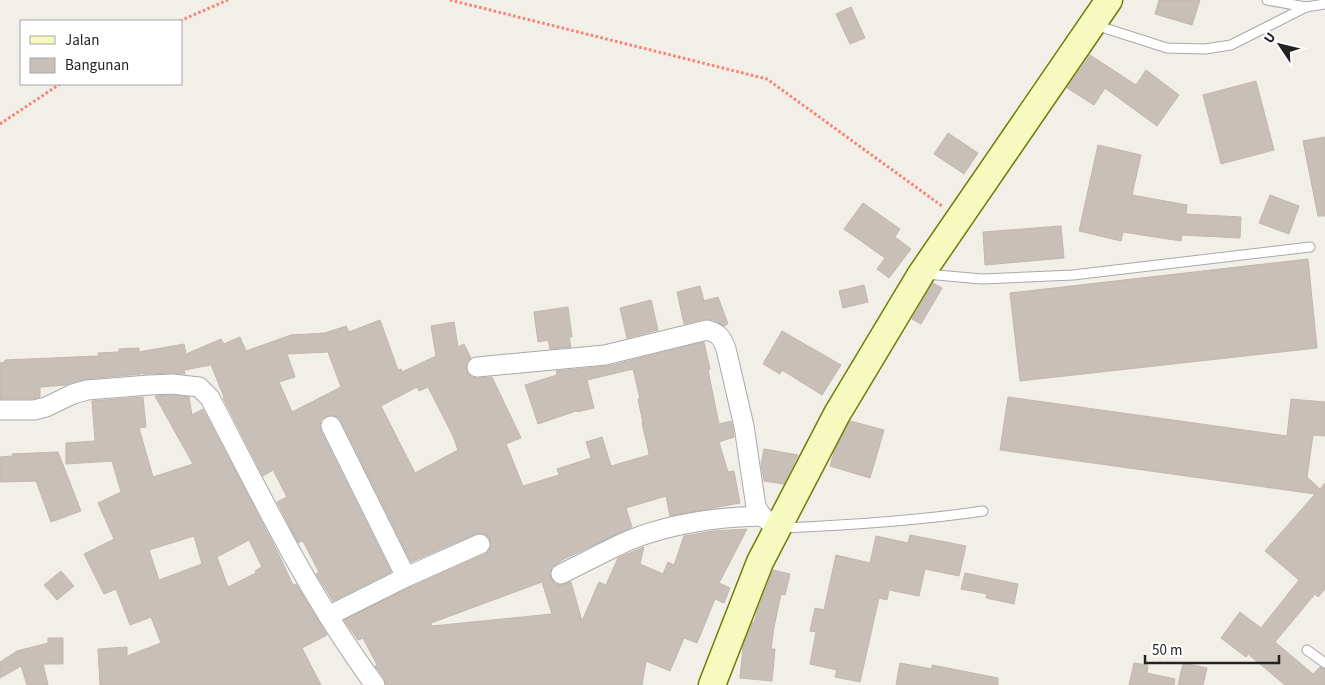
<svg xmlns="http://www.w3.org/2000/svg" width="1325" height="685" viewBox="0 0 1325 685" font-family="'Source Sans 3',sans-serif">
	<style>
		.building { fill: #c7bfb8; stroke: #c4b6ab; fill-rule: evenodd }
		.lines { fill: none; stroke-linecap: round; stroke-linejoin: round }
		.lane-casing { stroke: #a9a9a9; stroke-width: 11 }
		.street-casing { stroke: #a9a9a9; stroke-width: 21 }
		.secondary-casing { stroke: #707d05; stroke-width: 29 }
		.path { stroke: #fa8072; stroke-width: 3; stroke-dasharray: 2.5 2.5; stroke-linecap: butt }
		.lane { stroke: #fff; stroke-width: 9 }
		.street { stroke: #fff; stroke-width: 19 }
		.secondary { stroke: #f7fabf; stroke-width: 26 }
	</style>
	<rect width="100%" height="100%" fill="#f2efe9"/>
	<g class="building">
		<polygon points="1159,0 1200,0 1192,25 1155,14"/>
		<polygon points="851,7 865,38 850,44 836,14"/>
		<polygon points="1090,55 1136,85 1146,70 1179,95 1157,126 1105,88 1094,105 1067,88"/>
		<polygon points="1256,81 1274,150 1221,164 1203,95"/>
		<polygon points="948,133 978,153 964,174 934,154"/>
		<polygon points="1325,137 1325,216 1318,216 1303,141"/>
		<polygon points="1098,145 1141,155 1132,195 1187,205 1186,214 1241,217 1240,238 1182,235 1181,241 1123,232 1121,241 1079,231"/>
		<polygon points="1270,195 1299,206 1289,234 1259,223"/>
		<polygon points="863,203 900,229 895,237 911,249 889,278 877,269 885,258 844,229"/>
		<polygon points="1061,226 1064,258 985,265 983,232"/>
		<polygon points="1308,259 1317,348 1020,381 1010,293"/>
		<polygon points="933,283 942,288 921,324 912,319"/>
		<polygon points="864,285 868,302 843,308 839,291"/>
		<polygon points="700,286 704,301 718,297 728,324 724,326 714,320 705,319 684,324 677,292"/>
		<polygon points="651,300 658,330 627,338 620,308"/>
		<polygon points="568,307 572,337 569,337 571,347 550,349 548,340 538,342 534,312"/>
		<path d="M380,320l18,50 3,-1 1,3 34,-16 -5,-30 23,-4 4,25 6,-3 7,14 -4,5 -1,5 2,5 4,4 6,1 14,-1 29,61 -15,6 17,42 36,-11 -2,-6 34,-11 -5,-16 16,-5 9,29 38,-11v-2l-7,-30h1l-5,-24h2l-7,-30 -46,11 7,28 -17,4 -1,-1 -38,13 -13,-39 32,-10 -1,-4 52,-5 96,-24 6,27 -2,1 11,54 12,-3 2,7 1,9 -15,5 9,30 6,-1 6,32 -70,13 -4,-20 -40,12 6,19 -68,32 -12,8 -2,6 1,5 4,6 6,1 10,-3 11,39 17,-39 7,3 12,-27 26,-11 -4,17 23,10 5,-12 6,3 10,-29 29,-5 34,-2 -28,54 11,5 -6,15 -9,-4 -18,44 -13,-5 -14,33 -24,-10 -4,24h-256l-2,-7 -9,-12 2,-1 -14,-27 -5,2 -14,-20 67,-33 74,-33 4,-4 2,-4 -1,-6 -4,-5 -4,-2 -6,1 -65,28 -70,-141 -3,-4 -7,-2 -5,1 -5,4 -1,5 1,6 70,141 -58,29 -17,-27 3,-2 -15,-29 -2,-2 -4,2 -21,-41 10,-5 -14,-27 -10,6 -40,-78 1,-1 -13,-32 -27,5 1,4 -13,-1 -29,1 -2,-3v3l-55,5 -21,6 -25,2v10l-7,2h-33v-36l5,-1v-2l94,-4 -1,-3 21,-1v-3l20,-1v4l45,-8 2,10 35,-15 3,5 16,-7 6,14 45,-16 34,-2 21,-7 3,6zM328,352l13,35 -49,25 -13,-30 16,-5 -8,-23zM417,387l2,4 9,-4 25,49 5,14 -43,23 -34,-67zM542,582l10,32 -120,12 -1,-3z"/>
		<polygon points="782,331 841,365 822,395 782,370 780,374 763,364"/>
		<path d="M172,395l17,2 3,18 11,-6 75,144 15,32 3,-1 31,51 -25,13 19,37h-221l-2,-36 29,-2v9l34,-13 -10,-26 -21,8 -14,-36 -12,5 -20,-40 30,-15 -16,-36 23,-11 -9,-31 -46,3v-21l29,-2 -3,-40 51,-4 3,30 -7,1 14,49 40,-13 -38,-68zM194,536l8,28 -43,16 -10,-30zM249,540l13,27 -7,4 1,2 -28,14 -11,-30z"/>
		<polygon points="1008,397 1287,436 1291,399 1325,402 1325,436 1313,435 1307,477 1320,489 1325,483 1325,589 1318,597 1315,594 1275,642 1313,674 1320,667 1325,669 1325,685 1285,685 1248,654 1246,657 1221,638 1240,612 1261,628 1299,580 1265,551 1315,494 1000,450"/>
		<polygon points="850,421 884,430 870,478 830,466 834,452"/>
		<polygon points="764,449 798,455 784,484 764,481 761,464"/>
		<polygon points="58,452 81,511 51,522 36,481 0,482 0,457 13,456 12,454"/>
		<polygon points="910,535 966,546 959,576 925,569 919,596 889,590 887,600 879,598 860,682 835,677 837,670 810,664 816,632 810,631 815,608 824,610 836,555 870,563 876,536 908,543"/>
		<polygon points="773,570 790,574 785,595 781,594 774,627 771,649 775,649 772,681 740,678 743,647 753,622 754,623 757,612"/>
		<polygon points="61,571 74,586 57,600 44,585"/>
		<polygon points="965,573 1018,584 1014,604 986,598 987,594 961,589"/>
		<polygon points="48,638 63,638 63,664 43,664 48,685 27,685 21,666 0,678 0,662 17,651 48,643"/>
		<polygon points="900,663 932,669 932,665 998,678 998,685 896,685"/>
		<polygon points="1134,663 1148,665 1147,673 1175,679 1174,685 1129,685"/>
		<polygon points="1183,663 1207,668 1203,685 1178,685"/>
	</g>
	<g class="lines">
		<defs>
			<g id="lane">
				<polyline points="1267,0 1306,7 1325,4"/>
				<polyline points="1095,25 1167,48 1205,49 1231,45 1306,7"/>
				<polyline points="926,274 982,279 1073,275 1310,247"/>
				<path d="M783,528c67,-3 133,-7 200,-17"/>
				<polyline points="1307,650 1325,663"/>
			</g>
			<g id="street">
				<path d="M477,367l128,-12 102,-25c12,3 15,8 19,19l18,77 12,81 6,9 15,12"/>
				<path d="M0,410h34l12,-3 27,-13 14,-4 62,-5 23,-1 27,3 11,11c51,98 99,198 165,287"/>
				<polyline points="331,426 406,577"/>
				<path d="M561,574c23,-11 46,-24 69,-34 42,-17 88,-23 132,-24"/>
				<polyline points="328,616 406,577 480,544"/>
			</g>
			<polyline id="secondary" points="712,685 760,562 837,414 921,274 1109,0"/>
		</defs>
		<use href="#lane" class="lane-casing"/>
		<use href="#street" class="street-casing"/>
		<use href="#secondary" class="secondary-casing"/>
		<g class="path">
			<polyline points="450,0 767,79 942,206"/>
			<polyline points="180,21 228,0"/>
			<polyline points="0,124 60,84"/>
		</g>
		<use href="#lane" class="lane"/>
		<use href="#street" class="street"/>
		<use href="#secondary" class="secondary"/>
	</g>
	<rect x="20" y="20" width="162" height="65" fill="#ffffff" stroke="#a7a7a7"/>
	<rect x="30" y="36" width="25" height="8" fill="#f7fabf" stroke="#a7a7a7"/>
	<text x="65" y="45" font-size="15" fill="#222222">Jalan</text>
	<rect x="30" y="58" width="25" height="15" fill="#c7bfb8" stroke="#a7a7a7"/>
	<text x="65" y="70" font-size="15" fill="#222222">Bangunan</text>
	<g transform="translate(1280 45) rotate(305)" stroke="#ffffff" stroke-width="4" paint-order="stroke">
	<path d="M0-4L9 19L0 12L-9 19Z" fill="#222222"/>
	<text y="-8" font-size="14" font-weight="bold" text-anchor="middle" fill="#222222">U</text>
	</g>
	<path d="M1145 655v8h134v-8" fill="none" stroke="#222222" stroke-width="2.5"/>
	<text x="1152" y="655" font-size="15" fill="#222222" stroke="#ffffff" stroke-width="4" paint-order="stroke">50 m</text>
</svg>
